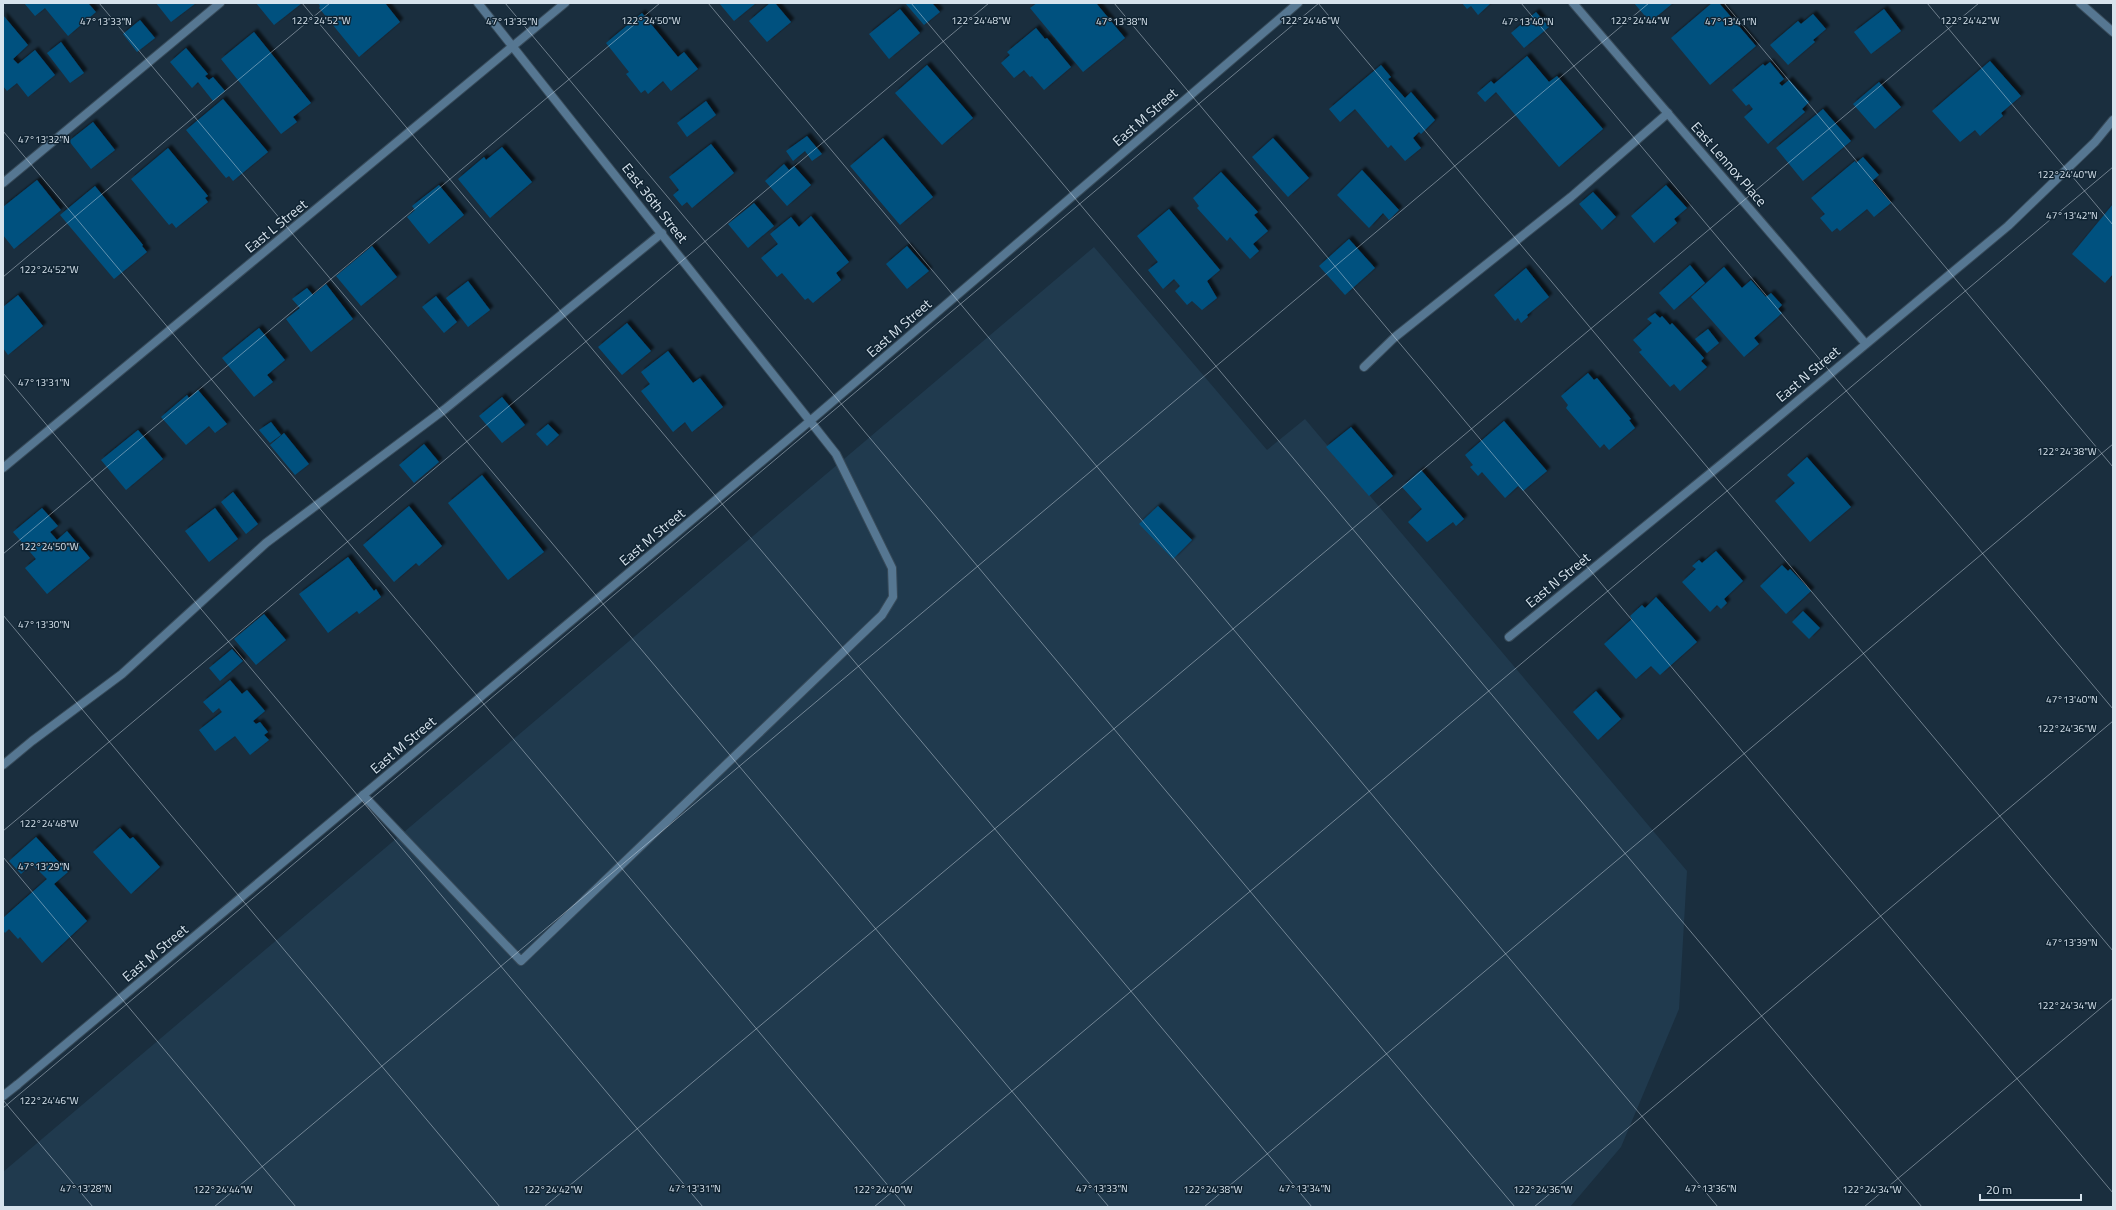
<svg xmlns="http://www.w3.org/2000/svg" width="2116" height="1210" viewBox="0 0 2116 1210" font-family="'Titillium Web',sans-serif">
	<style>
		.built { fill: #203a4e }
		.building { fill: #00517f; filter: url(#shadow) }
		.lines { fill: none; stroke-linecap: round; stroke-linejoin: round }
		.service-casing { stroke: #384b5a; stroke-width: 10 }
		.minor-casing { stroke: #384b5a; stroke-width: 10 }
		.tertiary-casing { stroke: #384b5a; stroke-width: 10 }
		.service { stroke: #567792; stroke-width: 8 }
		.minor { stroke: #567792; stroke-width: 8 }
		.tertiary { stroke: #567792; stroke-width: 8 }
		.ticks { fill: none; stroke: #d7e3ed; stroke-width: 1; stroke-opacity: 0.45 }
		.labels { text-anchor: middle; stroke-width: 3; stroke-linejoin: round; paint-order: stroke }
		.street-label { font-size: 14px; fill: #d7e3ed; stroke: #102433 }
		.ticks-label { font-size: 10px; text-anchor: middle; fill: #d7e3ed; stroke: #102433; stroke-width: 3; stroke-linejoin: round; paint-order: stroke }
	</style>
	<defs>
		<filter id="shadow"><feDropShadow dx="3.5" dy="-3.5" stdDeviation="1" flood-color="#0009"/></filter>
	</defs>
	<rect width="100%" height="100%" fill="#1a2e3e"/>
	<polygon class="built" points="1094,247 1267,450 1305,419 1687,871 1679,1009 1621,1147 1570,1207 3,1207 3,1172"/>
	<g class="building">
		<polygon points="24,3 88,3 96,12 68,36 45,8 35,16"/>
		<polygon points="156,3 196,3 171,22"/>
		<polygon points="256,3 302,3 274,25"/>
		<polygon points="318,3 385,3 400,22 359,57 319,8 320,6"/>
		<polygon points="719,3 756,3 734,21"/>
		<polygon points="770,3 775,3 791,22 767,42 749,21"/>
		<polygon points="905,3 932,3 940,12 924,25"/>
		<polygon points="1037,3 1096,3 1125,38 1083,72 1030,8"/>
		<polygon points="1462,3 1491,3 1478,15 1471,6 1467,9"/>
		<polygon points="1634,3 1673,3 1650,22"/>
		<polygon points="1712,3 1719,3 1756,46 1710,85 1671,38"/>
		<polygon points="900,9 920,33 889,59 869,34"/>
		<polygon points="1884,9 1901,31 1871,54 1854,32"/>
		<polygon points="1536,12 1549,27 1524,48 1511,33"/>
		<polygon points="642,13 678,57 684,52 698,69 671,91 663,81 648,94 645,90 641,93 626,74 629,72 606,43"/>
		<polygon points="1813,14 1826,29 1813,40 1815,42 1788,65 1770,45 1798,21 1801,24"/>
		<polygon points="3,15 28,45 13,59 18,64 35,50 55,75 28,97 17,83 7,91 3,86"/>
		<polygon points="140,20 155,38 137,52 123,34"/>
		<polygon points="1036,28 1045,39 1047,38 1071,67 1044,90 1032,76 1030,77 1024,70 1014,78 1001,63 1010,55 1007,52"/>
		<polygon points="254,32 311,103 293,117 297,122 281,134 221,59"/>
		<polygon points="61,42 84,73 70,83 47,53"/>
		<polygon points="186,48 208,74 205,76 209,80 213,77 225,91 213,101 198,82 192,88 170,62"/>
		<polygon points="1527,56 1549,82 1557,76 1603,129 1559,167 1496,92 1485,102 1477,93 1491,81 1494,84"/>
		<polygon points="1990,61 2021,96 2001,113 2003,116 1980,136 1975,130 1960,142 1932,111"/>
		<polygon points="1770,62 1784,79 1779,83 1782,86 1789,80 1809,102 1802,109 1805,112 1768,144 1744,117 1753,109 1749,104 1746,106 1732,90 1763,64 1765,66"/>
		<polygon points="927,65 973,118 942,145 895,93"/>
		<polygon points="1381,65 1391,77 1388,79 1405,98 1411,92 1435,120 1421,134 1419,132 1413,138 1421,148 1405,161 1391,145 1388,148 1355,109 1340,122 1329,109"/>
		<polygon points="1879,82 1901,107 1875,129 1853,104"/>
		<polygon points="223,99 268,152 233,181 229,176 226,178 186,130"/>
		<polygon points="706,101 716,115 687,137 677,123"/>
		<polygon points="1823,109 1851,141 1803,181 1776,148"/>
		<polygon points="93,122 115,150 91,169 69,141"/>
		<polygon points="807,136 822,154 812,161 805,151 793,161 786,151"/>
		<polygon points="883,138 933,197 900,225 850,166"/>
		<polygon points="1273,138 1309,178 1288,197 1252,157"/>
		<polygon points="711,144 734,173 692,208 687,202 682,206 673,195 679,190 669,177"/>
		<polygon points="502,147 532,182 490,218 458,179 484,157 486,160"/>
		<polygon points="168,148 208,196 205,198 208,202 176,228 172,223 169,225 131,179"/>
		<polygon points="1863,157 1879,175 1872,181 1891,203 1874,217 1867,209 1840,231 1837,228 1832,232 1820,218 1825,214 1811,198 1855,161 1856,163"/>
		<polygon points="784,164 789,170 794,166 811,185 787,206 765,181"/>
		<polygon points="1362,170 1399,210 1389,220 1383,213 1369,228 1337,195"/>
		<polygon points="1221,172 1258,212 1254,215 1268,231 1253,244 1259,251 1250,259 1230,237 1227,241 1197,208 1199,206 1193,198"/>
		<polygon points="37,180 61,210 14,249 3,235 3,207"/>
		<polygon points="439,185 464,215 429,244 407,217 415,210 412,206"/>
		<polygon points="1666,185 1687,208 1674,219 1677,223 1654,243 1631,216"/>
		<polygon points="95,186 143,245 142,246 147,252 114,279 60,215"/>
		<polygon points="1593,192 1616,217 1602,230 1579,204"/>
		<polygon points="754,203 774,226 748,248 728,224"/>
		<polygon points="2113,204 2113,274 2105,283 2072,254"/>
		<polygon points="1169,209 1220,270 1207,281 1217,298 1202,310 1192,301 1187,305 1175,291 1180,286 1174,279 1163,289 1148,270 1158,262 1137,236"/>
		<polygon points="811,216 849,262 836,273 841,280 813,303 808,298 805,300 782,273 777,277 761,258 778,244 770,234 791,217 799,227"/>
		<polygon points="1349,239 1375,268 1345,295 1319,266"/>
		<polygon points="372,246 397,277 361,306 336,276"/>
		<polygon points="907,246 929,271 907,289 886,264"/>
		<polygon points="1690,265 1705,283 1674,310 1659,293"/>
		<polygon points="1724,267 1742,288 1751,280 1766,297 1771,293 1782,305 1778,309 1782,313 1754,338 1759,344 1744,357 1691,297"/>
		<polygon points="1526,268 1549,297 1527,315 1528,317 1521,323 1518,318 1515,321 1494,295"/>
		<polygon points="468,281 490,310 468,327 446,298"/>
		<polygon points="326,284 353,319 311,352 286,319 300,308 292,299 307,288 313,295"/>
		<polygon points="18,295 43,326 8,355 3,348 3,307"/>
		<polygon points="436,296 457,322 444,333 422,307"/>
		<polygon points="1655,313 1660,318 1662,316 1670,325 1672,323 1704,358 1701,361 1707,367 1680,391 1674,384 1670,387 1639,352 1642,350 1633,340 1652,323 1647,319"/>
		<polygon points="627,323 651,351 622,375 598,347"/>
		<polygon points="259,328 285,360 267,375 273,382 254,397 222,358"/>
		<polygon points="1708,329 1719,343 1707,353 1695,339"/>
		<polygon points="668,351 693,383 700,378 723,407 692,432 685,422 673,432 641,391 650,384 641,372"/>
		<polygon points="1588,373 1594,380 1597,378 1631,419 1629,420 1635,428 1609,450 1604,444 1600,448 1566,408 1568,405 1561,396"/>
		<polygon points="198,390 227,424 215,433 209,426 186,445 161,417 187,395 189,398"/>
		<polygon points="502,397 525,425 502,443 479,416"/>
		<polygon points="1504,421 1547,471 1523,491 1518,486 1505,498 1482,472 1478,476 1470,467 1473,465 1465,455"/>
		<polygon points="271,422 281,435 270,443 259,430"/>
		<polygon points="548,424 559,435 547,446 536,434"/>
		<polygon points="1351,427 1393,476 1369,496 1326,447"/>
		<polygon points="138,430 163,459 126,490 101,460"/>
		<polygon points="284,433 309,464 295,475 270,445"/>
		<polygon points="424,444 439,462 414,483 399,465"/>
		<polygon points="1807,457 1851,507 1810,542 1775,501 1795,483 1787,475"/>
		<polygon points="1421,470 1464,519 1456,526 1453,522 1427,542 1408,522 1422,509 1402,487"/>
		<polygon points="482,475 544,552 508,580 448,503"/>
		<polygon points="233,492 258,524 246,534 221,502"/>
		<polygon points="409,506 442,546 419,566 416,563 394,582 363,545"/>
		<polygon points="1158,506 1192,540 1173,559 1139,524"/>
		<polygon points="42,508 58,526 50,532 57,540 67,531 90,558 47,594 25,568 36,559 13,532"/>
		<polygon points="215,508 238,539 209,562 185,531"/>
		<polygon points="1716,551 1743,581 1724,599 1727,603 1721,609 1717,605 1710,612 1682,582 1696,569 1692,566 1699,560 1702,563"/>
		<polygon points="348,557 374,591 376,589 381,597 359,614 357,611 328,633 299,594"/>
		<polygon points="1782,565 1788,571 1790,569 1811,591 1786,614 1760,586"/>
		<polygon points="1656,597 1697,642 1660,675 1651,666 1636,679 1604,644 1632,619 1630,616 1642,605 1645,608"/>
		<polygon points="1803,611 1820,628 1809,639 1792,622"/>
		<polygon points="264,614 286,640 256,665 234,639"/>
		<polygon points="232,649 243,661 220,681 209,668"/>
		<polygon points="230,680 242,694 247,690 265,711 253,721 256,724 260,722 268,732 264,735 269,740 250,755 235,736 215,751 199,730 222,712 219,708 213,713 203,702"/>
		<polygon points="1596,691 1621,719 1598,740 1573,712"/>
		<polygon points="120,828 130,839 133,837 160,867 131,894 93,852"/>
		<polygon points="36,837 68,872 54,884 87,921 42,963 20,937 18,939 9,929 5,933 3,930 3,918 47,879 32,864 21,874 9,861"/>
	</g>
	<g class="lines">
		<defs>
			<g id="service">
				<polyline points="3,183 220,3"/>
				<polyline points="1364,367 1395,337 1571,197 1668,113"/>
				<polyline points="3,765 32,741 122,674 266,543 445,409 662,233"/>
				<polyline points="363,795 521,961 882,615 893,597 892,568 836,454 810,421"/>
				<polyline points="3,1096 17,1085"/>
			</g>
			<g id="minor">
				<polyline points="478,3 810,421"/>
				<polyline points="1573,3 1865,343"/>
				<polyline points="3,468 565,3"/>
				<polyline points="1509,637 1724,462 2008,226 2095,142 2113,120"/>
				<polyline points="17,1085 810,421 1298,3"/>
			</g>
			<polyline id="tertiary" points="2080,3 2113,32"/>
		</defs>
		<use href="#service" class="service-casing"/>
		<use href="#minor" class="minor-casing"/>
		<use href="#tertiary" class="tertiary-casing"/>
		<use href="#service" class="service"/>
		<use href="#minor" class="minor"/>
		<use href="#tertiary" class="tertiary"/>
	</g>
	<path class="ticks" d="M99,3l1010,1204M302,3l1010,1204M505,3l1010,1204M708,3l1010,1204M911,3l1011,1204M1114,3l999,1190M1318,3l795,948M1521,3l592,706M1724,3l389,464M1927,3l186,222M3,131l903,1076M3,277l327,-274M3,373l700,834M3,554l657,-551M3,615l497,592M3,831l986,-828M3,857l293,350M3,1100l90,107M3,1108l1316,-1105M214,1207l1435,-1204M544,1207l1435,-1204M874,1207l1239,-1040M1204,1207l909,-763M1534,1207l579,-486M1864,1207l249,-209"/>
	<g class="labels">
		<g class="street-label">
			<text transform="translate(1145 117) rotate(-41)" y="5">East M Street</text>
			<text transform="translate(1729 164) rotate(49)" y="5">East Lennox Place</text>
			<text transform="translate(655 203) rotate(52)" y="5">East 36th Street</text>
			<text transform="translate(276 226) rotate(-39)" y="5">East L Street</text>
			<text transform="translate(899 328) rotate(-41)" y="5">East M Street</text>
			<text transform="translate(1808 374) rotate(-40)" y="5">East N Street</text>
			<text transform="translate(652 537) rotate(-40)" y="5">East M Street</text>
			<text transform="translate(1558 580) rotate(-39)" y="5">East N Street</text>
			<text transform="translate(403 745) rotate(-40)" y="5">East M Street</text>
			<text transform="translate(155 953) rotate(-40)" y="5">East M Street</text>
		</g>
	</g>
	<g class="ticks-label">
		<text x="321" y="24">122°24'52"W</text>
		<text x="651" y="24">122°24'50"W</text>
		<text x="981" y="24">122°24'48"W</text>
		<text x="1310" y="24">122°24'46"W</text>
		<text x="1640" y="24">122°24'44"W</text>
		<text x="1970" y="24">122°24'42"W</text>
		<text x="106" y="25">47°13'33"N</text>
		<text x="512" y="25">47°13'35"N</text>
		<text x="1122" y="25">47°13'38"N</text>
		<text x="1528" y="25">47°13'40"N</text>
		<text x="1731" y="25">47°13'41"N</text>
		<text x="44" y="143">47°13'32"N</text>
		<text x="2067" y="178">122°24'40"W</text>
		<text x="2072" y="219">47°13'42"N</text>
		<text x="49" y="273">122°24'52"W</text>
		<text x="44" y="386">47°13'31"N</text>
		<text x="2067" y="455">122°24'38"W</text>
		<text x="49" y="550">122°24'50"W</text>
		<text x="44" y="628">47°13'30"N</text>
		<text x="2072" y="703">47°13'40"N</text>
		<text x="2067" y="732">122°24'36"W</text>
		<text x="49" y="827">122°24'48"W</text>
		<text x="44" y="870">47°13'29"N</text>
		<text x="2072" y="946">47°13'39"N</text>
		<text x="2067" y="1009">122°24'34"W</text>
		<text x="49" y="1104">122°24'46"W</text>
		<text x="86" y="1192">47°13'28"N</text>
		<text x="695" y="1192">47°13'31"N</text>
		<text x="1102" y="1192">47°13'33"N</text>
		<text x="1305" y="1192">47°13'34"N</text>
		<text x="1711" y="1192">47°13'36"N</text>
		<text x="223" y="1193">122°24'44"W</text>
		<text x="553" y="1193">122°24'42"W</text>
		<text x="883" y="1193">122°24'40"W</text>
		<text x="1213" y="1193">122°24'38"W</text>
		<text x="1543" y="1193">122°24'36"W</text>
		<text x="1872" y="1193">122°24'34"W</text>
	</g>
	<rect width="2116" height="1210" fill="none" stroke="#d7e3ed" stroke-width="8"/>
	<path d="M1980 1194v6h101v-6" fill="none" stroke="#d7e3ed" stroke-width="2"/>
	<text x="1986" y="1194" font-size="12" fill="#d7e3ed" stroke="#102433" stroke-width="3" paint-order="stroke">20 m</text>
</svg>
